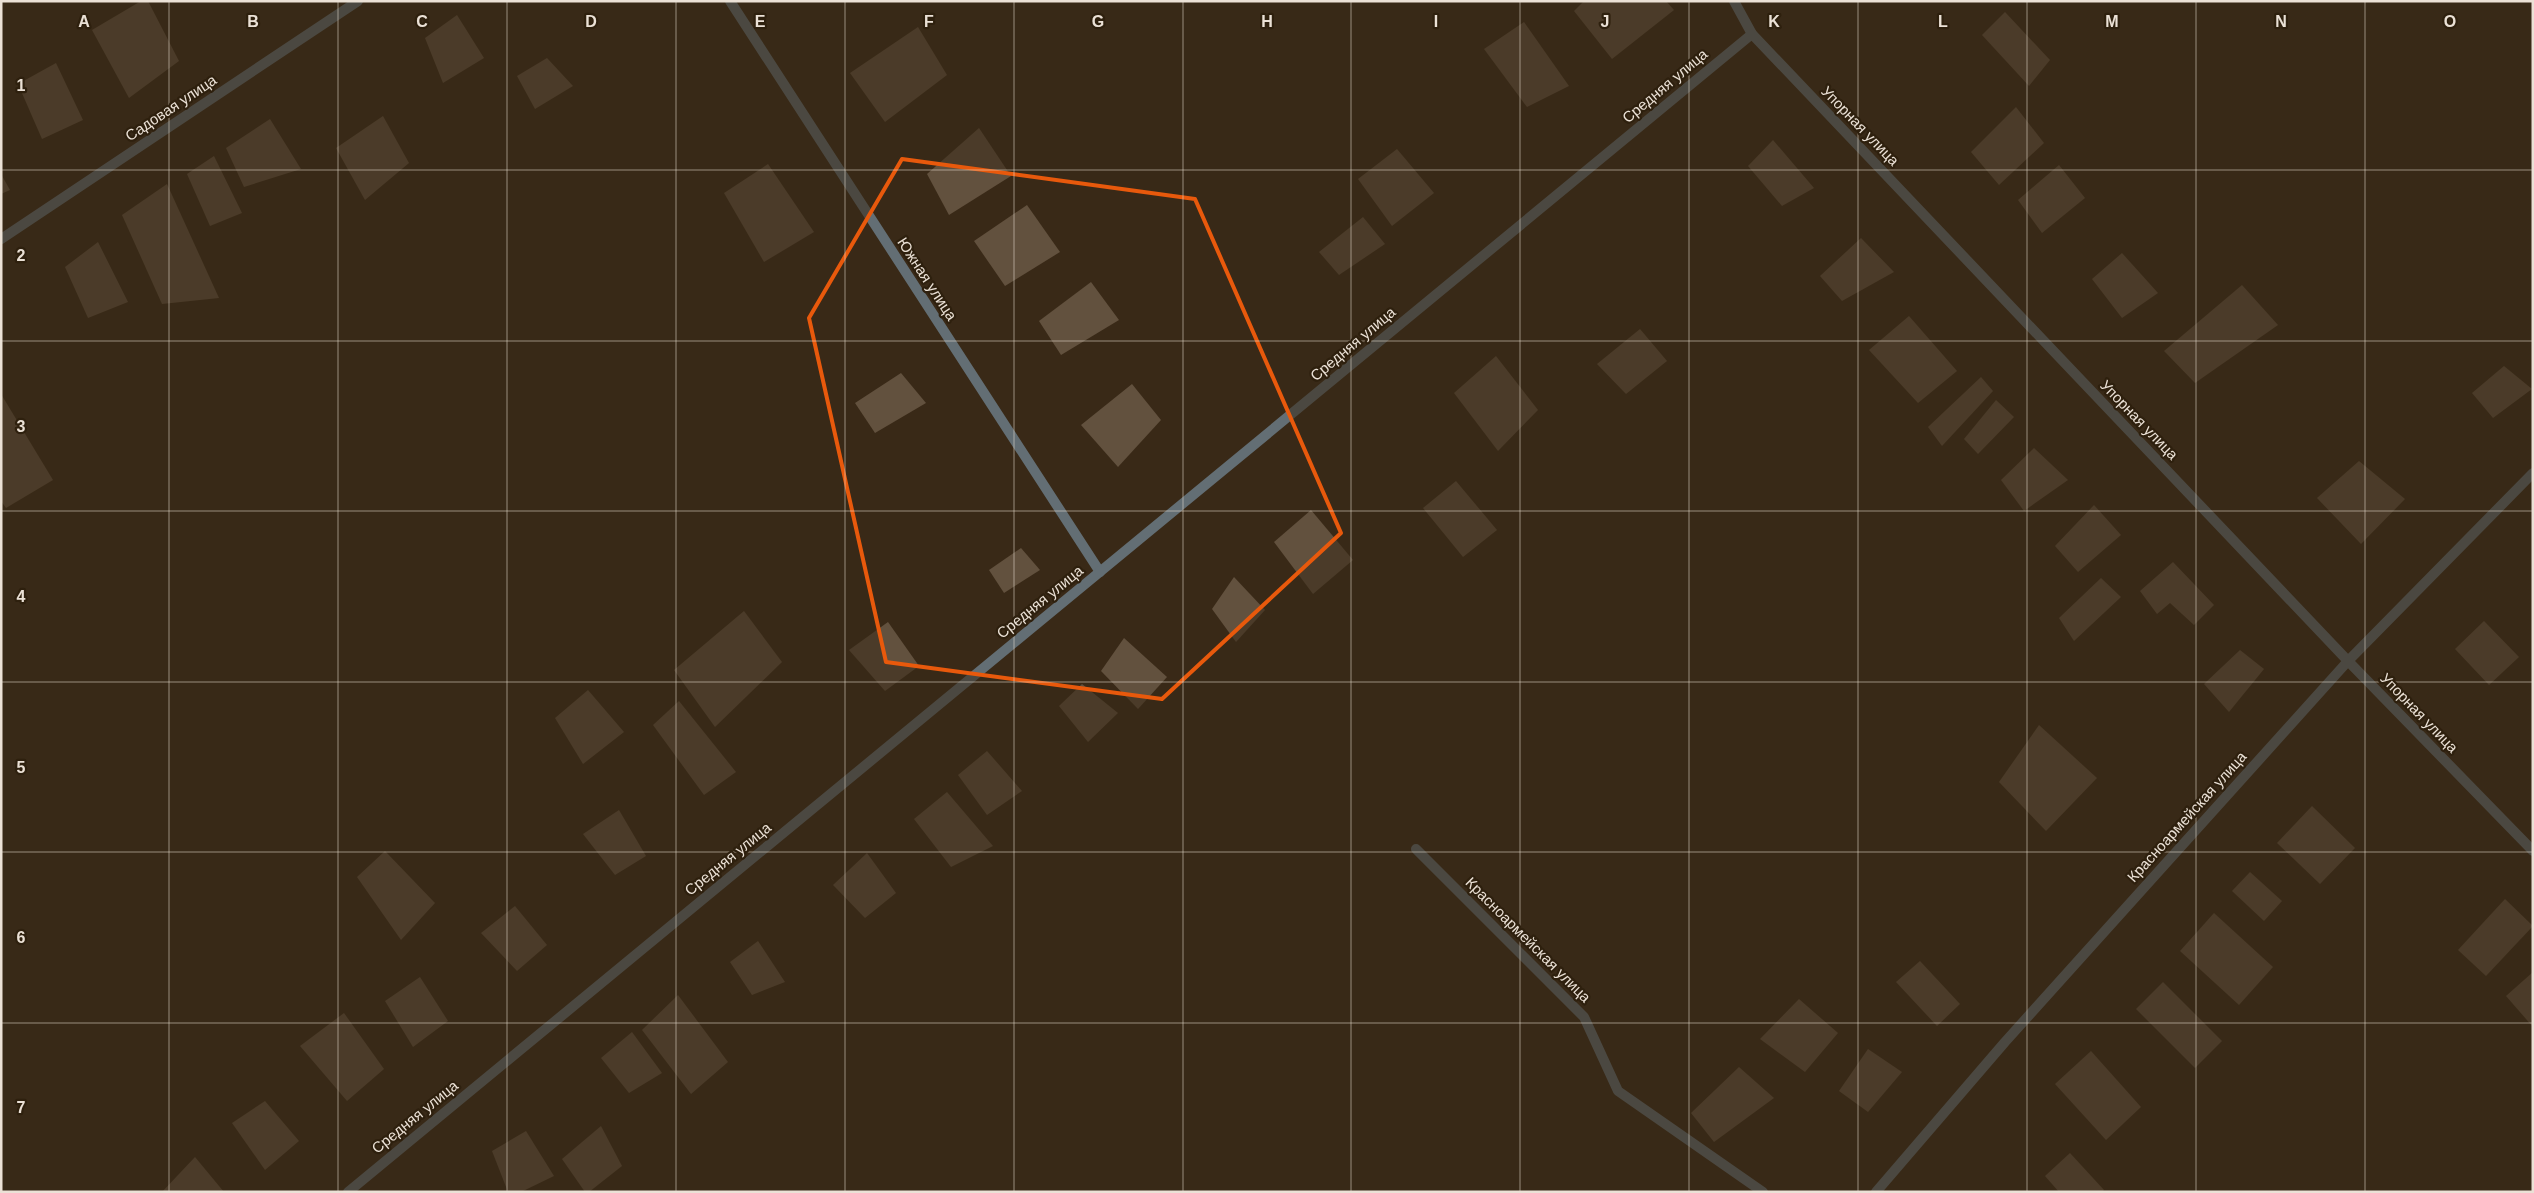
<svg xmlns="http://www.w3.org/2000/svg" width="2534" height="1193" viewBox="0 0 2534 1193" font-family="Arial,sans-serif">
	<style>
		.building { fill: #62513e }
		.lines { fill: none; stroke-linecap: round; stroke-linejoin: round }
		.minor { stroke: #636e74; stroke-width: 10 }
		.marked { fill: none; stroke: #e8590c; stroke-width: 4; stroke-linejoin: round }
		.grid { fill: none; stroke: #ebe1d6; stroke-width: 1; stroke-opacity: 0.55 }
		.labels { text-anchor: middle; stroke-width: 4.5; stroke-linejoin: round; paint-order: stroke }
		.street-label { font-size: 15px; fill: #ebe1d6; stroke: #2e200e }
		.grid-label { font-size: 16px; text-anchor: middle; font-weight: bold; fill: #ebe1d6; stroke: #2e200e; stroke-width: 4.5; stroke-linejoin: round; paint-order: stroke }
	</style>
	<rect width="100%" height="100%" fill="#392917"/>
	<g class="building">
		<polygon points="141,1 148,1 179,61 129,98 92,30"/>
		<polygon points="1584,1 1666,1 1674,10 1612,59 1574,11"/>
		<polygon points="2005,12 2050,60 2029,86 1982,35"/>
		<polygon points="457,15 484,58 443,83 425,38"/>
		<polygon points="1524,22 1569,86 1527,107 1484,49"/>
		<polygon points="918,27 947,75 885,122 850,73"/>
		<polygon points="547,58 573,86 535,109 517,76"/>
		<polygon points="56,63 83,120 42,139 18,84"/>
		<polygon points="2016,107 2044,143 1999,185 1971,152"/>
		<polygon points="383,116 409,163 365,200 336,148"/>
		<polygon points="270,119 301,169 244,187 226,148"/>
		<polygon points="979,128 1011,176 949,215 927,174"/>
		<polygon points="1773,140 1814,188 1782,206 1748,166"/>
		<polygon points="1397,149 1434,193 1392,226 1358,179"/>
		<polygon points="214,156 242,213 210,226 187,174"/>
		<polygon points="768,164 814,232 764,262 724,193"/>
		<polygon points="2059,165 2085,198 2042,233 2018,200"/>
		<polygon points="1,174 10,190 1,194"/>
		<polygon points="167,184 219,298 162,304 122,215"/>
		<polygon points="1027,205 1060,252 1005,286 974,241"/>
		<polygon points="1363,217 1385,244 1339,275 1319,252"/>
		<polygon points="1861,238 1894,272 1842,301 1820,276"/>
		<polygon points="98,242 128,302 88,318 65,267"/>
		<polygon points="2122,253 2158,293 2122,318 2092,279"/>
		<polygon points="1091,282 1119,320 1061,355 1039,321"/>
		<polygon points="2242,285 2278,325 2195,383 2164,351"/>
		<polygon points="1909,316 1957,371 1918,403 1869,350"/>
		<polygon points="1640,329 1667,361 1626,394 1597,364"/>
		<polygon points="1496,356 1538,410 1498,451 1454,393"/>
		<polygon points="2504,366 2532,389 2493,418 2472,393"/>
		<polygon points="901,373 926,403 875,433 855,403"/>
		<polygon points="1981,377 1993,391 1942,446 1928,427"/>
		<polygon points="1132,384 1161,420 1118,467 1081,425"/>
		<polygon points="1,394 53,480 6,508 1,501"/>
		<polygon points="1996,400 2014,417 1978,454 1964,439"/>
		<polygon points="2034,448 2068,480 2024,511 2001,480"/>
		<polygon points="2359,461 2405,499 2361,544 2317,498"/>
		<polygon points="1456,481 1497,530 1463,557 1423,508"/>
		<polygon points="2094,505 2121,535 2078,572 2055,546"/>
		<polygon points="1311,510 1353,560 1313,594 1274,542"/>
		<polygon points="1021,548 1040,570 1004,593 989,570"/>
		<polygon points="2173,562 2214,605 2194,625 2170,603 2157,614 2140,591"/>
		<polygon points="1234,577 1265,610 1236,642 1212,609"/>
		<polygon points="2101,578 2121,597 2074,641 2059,618"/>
		<polygon points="744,611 782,662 715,727 674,670"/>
		<polygon points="2484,621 2519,657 2489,685 2455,649"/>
		<polygon points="888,622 919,666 885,691 849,650"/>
		<polygon points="1124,638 1167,677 1138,709 1101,671"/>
		<polygon points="2240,650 2264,669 2229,712 2204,684"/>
		<polygon points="1082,684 1118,713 1088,742 1059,706"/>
		<polygon points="588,690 624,732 583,764 555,718"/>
		<polygon points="679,701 736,772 704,795 653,725"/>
		<polygon points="2039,725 2097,778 2046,831 1999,782"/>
		<polygon points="987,751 1022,791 987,815 958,775"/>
		<polygon points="947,792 993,846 951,867 914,819"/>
		<polygon points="2312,806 2355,848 2320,884 2277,843"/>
		<polygon points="619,810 646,856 615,875 583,834"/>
		<polygon points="385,851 435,903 401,940 357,877"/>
		<polygon points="867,853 896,893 865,918 833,885"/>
		<polygon points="2250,872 2282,901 2264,921 2232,891"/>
		<polygon points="2505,899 2533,926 2486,976 2458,950"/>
		<polygon points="515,906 547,945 517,971 481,933"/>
		<polygon points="2214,913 2273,967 2239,1005 2180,951"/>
		<polygon points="758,941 785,982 752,995 730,962"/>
		<polygon points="1920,961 1960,1004 1937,1026 1896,982"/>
		<polygon points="2533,972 2533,1027 2506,996"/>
		<polygon points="420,977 448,1021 413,1047 385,1001"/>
		<polygon points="2163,982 2222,1041 2195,1068 2136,1009"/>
		<polygon points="678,995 728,1062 691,1094 642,1030"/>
		<polygon points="1799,999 1838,1033 1805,1072 1760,1039"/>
		<polygon points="344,1013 384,1069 347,1101 300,1046"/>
		<polygon points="632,1032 662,1073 629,1093 601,1058"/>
		<polygon points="1868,1049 1902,1072 1868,1112 1839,1091"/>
		<polygon points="2091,1051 2141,1107 2106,1140 2055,1084"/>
		<polygon points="1739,1067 1774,1098 1714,1142 1691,1113"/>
		<polygon points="265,1101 299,1141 265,1170 232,1123"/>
		<polygon points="601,1126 622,1166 589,1192 585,1192 562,1159"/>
		<polygon points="526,1131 554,1176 521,1192 508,1192 492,1151"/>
		<polygon points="2070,1153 2104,1190 2102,1192 2059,1192 2045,1176"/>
		<polygon points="195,1157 224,1192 162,1192"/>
	</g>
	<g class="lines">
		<g class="minor">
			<polyline points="730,1 1100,572"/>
			<polyline points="1734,1 1752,34 2348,661 2533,851"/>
			<polyline points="1,239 358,1"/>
			<polyline points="1416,849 1584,1017 1618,1091 1763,1192"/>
			<polyline points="348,1192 1752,34"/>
			<polyline points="1876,1192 2005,1042 2348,661 2533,473"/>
		</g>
	</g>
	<path d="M0 0H2534V1193H0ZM902,159l293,40 146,334 -179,166 -276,-37 -77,-344z" fill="#392917" fill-opacity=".55" fill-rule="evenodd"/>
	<path class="marked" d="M902,159l293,40 146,334 -179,166 -276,-37 -77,-344z"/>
	<path class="grid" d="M169,1v1191M338,1v1191M507,1v1191M676,1v1191M845,1v1191M1014,1v1191M1183,1v1191M1351,1v1191M1520,1v1191M1689,1v1191M1858,1v1191M2027,1v1191M2196,1v1191M2365,1v1191M1,170h2532M1,341h2532M1,511h2532M1,682h2532M1,852h2532M1,1023h2532"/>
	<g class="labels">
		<g class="street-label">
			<text transform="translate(1665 86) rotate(-40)" y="5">Средняя улица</text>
			<text transform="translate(171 108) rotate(-34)" y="5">Садовая улица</text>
			<text transform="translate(1860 126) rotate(46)" y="5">Упорная улица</text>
			<text transform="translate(927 279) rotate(57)" y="5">Южная улица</text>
			<text transform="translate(1353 344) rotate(-40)" y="5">Средняя улица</text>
			<text transform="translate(2139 420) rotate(46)" y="5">Упорная улица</text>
			<text transform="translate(1040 602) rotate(-39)" y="5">Средняя улица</text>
			<text transform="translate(2419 713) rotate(46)" y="5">Упорная улица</text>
			<text transform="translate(2187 817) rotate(-48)" y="5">Красноармейская улица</text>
			<text transform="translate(728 859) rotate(-39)" y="5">Средняя улица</text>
			<text transform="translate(1528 940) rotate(45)" y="5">Красноармейская улица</text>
			<text transform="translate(415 1117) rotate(-39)" y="5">Средняя улица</text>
		</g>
	</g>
	<g class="grid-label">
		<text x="84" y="27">A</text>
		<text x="253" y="27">B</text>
		<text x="422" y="27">C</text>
		<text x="591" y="27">D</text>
		<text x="760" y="27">E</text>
		<text x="929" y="27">F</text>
		<text x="1098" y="27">G</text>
		<text x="1267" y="27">H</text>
		<text x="1436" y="27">I</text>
		<text x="1605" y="27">J</text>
		<text x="1774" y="27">K</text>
		<text x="1943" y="27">L</text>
		<text x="2112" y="27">M</text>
		<text x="2281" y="27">N</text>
		<text x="2450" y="27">O</text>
		<text x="21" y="91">1</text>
		<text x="21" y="261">2</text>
		<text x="21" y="432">3</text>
		<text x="21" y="602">4</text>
		<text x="21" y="773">5</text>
		<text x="21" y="943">6</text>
		<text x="21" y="1113">7</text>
	</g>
	<rect width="2534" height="1193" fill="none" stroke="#ebe1d6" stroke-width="5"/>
</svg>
